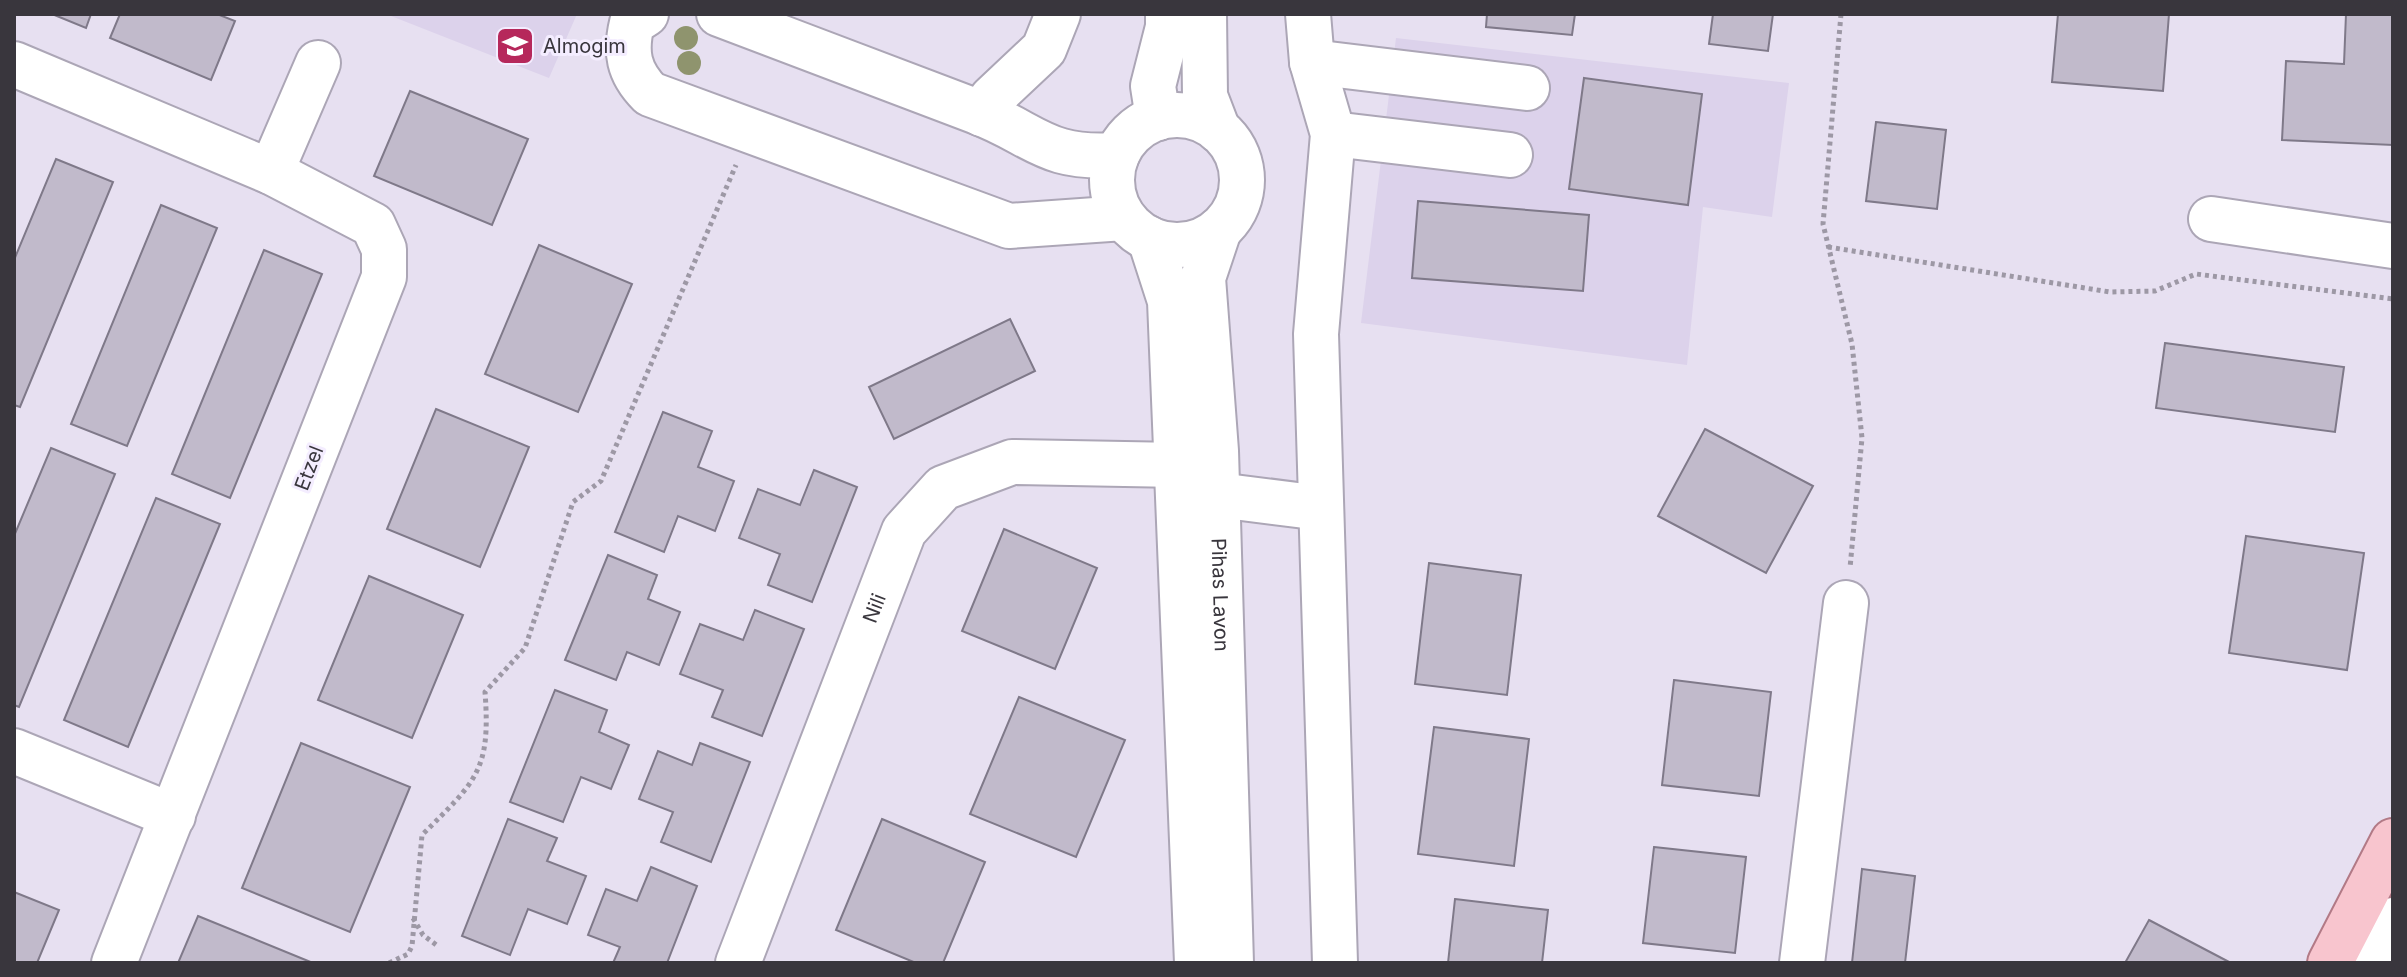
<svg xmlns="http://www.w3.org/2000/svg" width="2407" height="977" viewBox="0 0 2407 977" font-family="Inter,sans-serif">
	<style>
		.built { fill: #dcd2eb }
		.building { fill: #c1bacb; stroke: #7f7989; stroke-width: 2 }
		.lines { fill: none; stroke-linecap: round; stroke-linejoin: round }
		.minor-casing { stroke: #aca6b6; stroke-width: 48 }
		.major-casing { stroke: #b27a86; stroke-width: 48 }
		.path { stroke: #9d98a5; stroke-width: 5; stroke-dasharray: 4 4; stroke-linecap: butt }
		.minor { stroke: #fff; stroke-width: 44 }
		.major { stroke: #f8c5ce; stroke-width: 44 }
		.tree { fill: #8f946e }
		.labels { text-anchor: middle; stroke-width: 6; stroke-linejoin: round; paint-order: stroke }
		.poi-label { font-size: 20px; fill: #39363d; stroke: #f4edff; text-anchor: start }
		.street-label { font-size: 20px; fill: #39363d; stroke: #f4edff }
	</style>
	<rect width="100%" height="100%" fill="#e7e0f1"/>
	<g class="built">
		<polygon points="386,14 577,14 549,78"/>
		<polygon points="1396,38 1789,83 1772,217 1703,207 1687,365 1361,323"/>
	</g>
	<g class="building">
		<polygon points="52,14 91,14 86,28"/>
		<polygon points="120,14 217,14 235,21 211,80 110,38"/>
		<polygon points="1487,14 1575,14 1572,35 1486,27"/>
		<polygon points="1713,14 1773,14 1768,51 1709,44"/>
		<polygon points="2058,14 2169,14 2163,91 2052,82"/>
		<polygon points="2346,14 2393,14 2393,145 2282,140 2286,61 2344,64"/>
		<polygon points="1584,78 1702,94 1688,205 1569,189"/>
		<polygon points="410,91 528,139 492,225 374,176"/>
		<polygon points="1876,122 1946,130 1937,209 1866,201"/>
		<polygon points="56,159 113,182 20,407 14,405 14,260"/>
		<polygon points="1418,201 1589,215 1583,291 1412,278"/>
		<polygon points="161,205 217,228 127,446 71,424"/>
		<polygon points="539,245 632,284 578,412 485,374"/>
		<polygon points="264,250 322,274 230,498 172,474"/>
		<polygon points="1010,319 1035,371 894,439 869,387"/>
		<polygon points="2165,343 2344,367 2335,432 2156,408"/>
		<polygon points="436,409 529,447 480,567 387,529"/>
		<polygon points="663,412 712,431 698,467 734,481 715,531 678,516 664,552 615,532"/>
		<polygon points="1705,429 1813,486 1766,573 1658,516"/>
		<polygon points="51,448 115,474 19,707 14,705 14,536"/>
		<polygon points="814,470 857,487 812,602 768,585 780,554 739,538 758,489 800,505"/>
		<polygon points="156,498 220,524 128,747 64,720"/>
		<polygon points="1004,529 1097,568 1055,669 962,631"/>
		<polygon points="2246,536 2364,553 2347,670 2229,653"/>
		<polygon points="608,555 657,575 648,599 680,612 659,665 627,652 616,680 565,660"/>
		<polygon points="1429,563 1521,575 1507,695 1415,684"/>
		<polygon points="369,576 463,615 412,738 318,700"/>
		<polygon points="755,610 804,629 762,736 712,717 723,690 680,674 700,624 743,640"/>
		<polygon points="1674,680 1771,692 1759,796 1662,785"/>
		<polygon points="555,690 607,710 599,732 629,745 611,789 581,777 563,822 510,802"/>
		<polygon points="1019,697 1125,740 1076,857 970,814"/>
		<polygon points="1434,727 1529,739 1514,866 1418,854"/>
		<polygon points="301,743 410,787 350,932 242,888"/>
		<polygon points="700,743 750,762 711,862 661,842 673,812 639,799 658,751 692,765"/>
		<polygon points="508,819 557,838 547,861 586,876 567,924 528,909 510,955 462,936"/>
		<polygon points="882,819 985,862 943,963 916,963 836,930"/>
		<polygon points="1654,847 1746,857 1735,953 1643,943"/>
		<polygon points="651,867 697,886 667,963 613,963 620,947 588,935 606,889 637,901"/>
		<polygon points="1862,869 1915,876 1905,963 1852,963"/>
		<polygon points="14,892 59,910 37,963 14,963"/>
		<polygon points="1455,899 1548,910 1542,963 1448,963"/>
		<polygon points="198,916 313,963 178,963"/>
		<polygon points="2149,920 2231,963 2125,963"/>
	</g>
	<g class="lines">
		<defs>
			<g id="minor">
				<path d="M646,14l-14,9c-7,29 -4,49 18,71l359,132 115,-8"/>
				<path d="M719,14c86,32 171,65 256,97 61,23 69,49 142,44"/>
				<polyline points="1204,14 1205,96 1218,130"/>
				<polyline points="1308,14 1312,62 1333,134 1316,334 1335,963"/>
				<polyline points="1312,62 1527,88"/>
				<polyline points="14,64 271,172 373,225 384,249 384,277 114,963"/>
				<polyline points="982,114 992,98 1044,49 1058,14"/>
				<circle cx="1177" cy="180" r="65"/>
				<polyline points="1158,118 1153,86 1168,27 1168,14"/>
				<polyline points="1333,134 1510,155"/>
				<polyline points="271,172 318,63"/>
				<polyline points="2211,219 2393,246"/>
				<path id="s1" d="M1219,230l-16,48 13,173 15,512"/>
				<polyline points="1150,239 1170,301 1197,963"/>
				<polyline points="1218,495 1321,508"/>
				<polyline points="14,751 173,816"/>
				<path id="s2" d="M738,963l166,-432 39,-43 69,-26 167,3"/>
				<polyline points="1802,963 1846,603"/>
				<polyline points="2369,963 2393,920"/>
			</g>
			<polyline id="major" points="2330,963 2393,841"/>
		</defs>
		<use href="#minor" class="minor-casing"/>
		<use href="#major" class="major-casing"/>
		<g class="path">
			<polyline points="1841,14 1823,224 1852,344 1862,438 1850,568"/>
			<polyline points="1828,247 2110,292 2155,291 2196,274 2393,299"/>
			<polyline points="413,918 423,935 439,947"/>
			<path d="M389,963l19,-9 4,-8 10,-111c54,-54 69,-64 63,-143l40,-44 48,-146 28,-21 135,-316"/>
		</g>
		<use href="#minor" class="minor"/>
		<use href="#major" class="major"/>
	</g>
	<g class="tree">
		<circle cx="686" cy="38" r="12"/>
		<circle cx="689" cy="63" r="12"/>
	</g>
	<defs>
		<symbol id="school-square" viewBox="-11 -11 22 22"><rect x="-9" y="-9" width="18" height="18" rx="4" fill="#b6285b" stroke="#f4edff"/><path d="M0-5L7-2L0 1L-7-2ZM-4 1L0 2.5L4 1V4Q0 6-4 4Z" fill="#fff"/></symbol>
	</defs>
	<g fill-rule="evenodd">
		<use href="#school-square" x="493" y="24" width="44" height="44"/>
	</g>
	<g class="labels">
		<g class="poi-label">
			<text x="543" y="53">Almogim</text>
		</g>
		<g class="street-label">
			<text transform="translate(309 468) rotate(-69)" y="7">Etzel</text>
			<text dy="7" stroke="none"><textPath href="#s1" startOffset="368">Pihas Lavon</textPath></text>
			<text dy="7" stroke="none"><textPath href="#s2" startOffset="380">Nili</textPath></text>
		</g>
	</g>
	<rect width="2407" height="977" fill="none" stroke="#39363d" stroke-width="32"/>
</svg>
